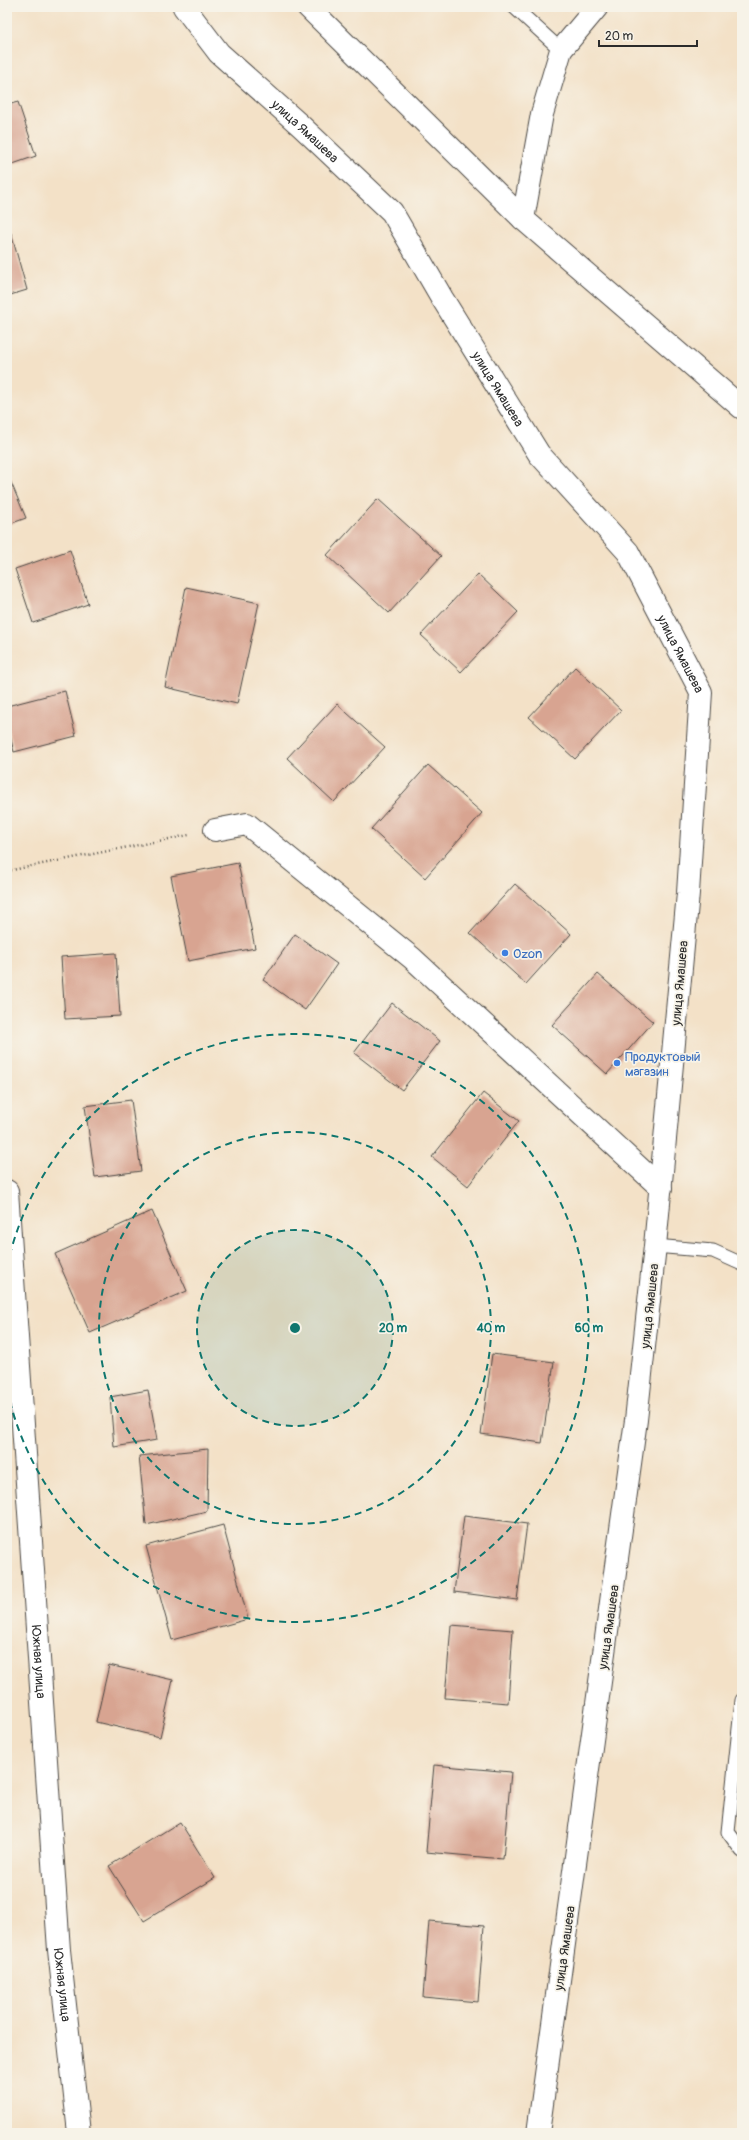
<svg xmlns="http://www.w3.org/2000/svg" width="749" height="2140" viewBox="0 0 749 2140" font-family="Pangolin,sans-serif">
	<style>
		.building { fill: #d8a491 }
		.lines { fill: none; stroke-linecap: round; stroke-linejoin: round }
		.lane-casing { stroke: #494642; stroke-width: 15 }
		.street-casing { stroke: #494642; stroke-width: 24 }
		.path { stroke: #494642; stroke-width: 2.5; stroke-dasharray: 1 3; stroke-linecap: butt }
		.lane { stroke: #fff; stroke-width: 13 }
		.street { stroke: #fff; stroke-width: 22 }
		.ring { fill: none; stroke: #0f766e; stroke-width: 2; stroke-dasharray: 7 5 }
		.shop-dot { fill: #3f7fe0; stroke: #f7f3e8; stroke-width: 1.5 }
		.labels { text-anchor: middle; stroke-width: 3.5; stroke-linejoin: round; paint-order: stroke }
		.street-label { font-size: 13px; fill: #2b2b2b; stroke: #f7f3e8 }
		.shop-label { font-size: 13px; fill: #366cbe; stroke: #f7f3e8; text-anchor: start }
		.centre { fill: #0f766e; stroke: #f7f3e8; stroke-width: 2 }
		.ring-label { font-size: 12px; text-anchor: middle; font-weight: bold; fill: #0f766e; stroke: #f7f3e8; stroke-width: 3.5; stroke-linejoin: round; paint-order: stroke }
	</style>
	<rect width="100%" height="100%" fill="#f7f3e8"/>
	<filter id="ink" filterUnits="userSpaceOnUse"><feTurbulence type="fractalNoise" baseFrequency=".025" numOctaves="2"/><feDisplacementMap in="SourceGraphic" scale="8" xChannelSelector="R" yChannelSelector="G"/><feConvolveMatrix kernelMatrix="1 2 1 2 8 2 1 2 1" color-interpolation-filters="sRGB"/></filter>
	<filter id="wash" filterUnits="userSpaceOnUse"><feTurbulence type="fractalNoise" baseFrequency=".012" numOctaves="4" result="noise"/><feDisplacementMap in="SourceGraphic" scale="16" xChannelSelector="R" yChannelSelector="G"/><feGaussianBlur stdDeviation="0.9" result="paint"/><feColorMatrix in="noise" values="0 0 0 0 0 0 0 0 0 0 0 0 0 0 0 0 0 1.4 0 .05"/><feComposite in="paint" operator="in"/></filter>
	<g filter="url(#wash)">
		<rect width="100%" height="100%" fill="#f3e1c7"/>
		<g id="blocks">
			<g class="building">
				<polygon points="18,102 36,156 7,166 7,105"/>
				<polygon points="11,233 27,290 7,296 7,234"/>
				<polygon points="7,473 26,518 7,525"/>
				<polygon points="378,499 441,556 389,613 327,555"/>
				<polygon points="70,550 88,604 33,623 15,569"/>
				<polygon points="478,574 518,612 461,672 421,635"/>
				<polygon points="186,587 259,603 237,704 165,687"/>
				<polygon points="575,667 621,710 575,759 529,717"/>
				<polygon points="65,691 76,736 14,752 7,723 7,706"/>
				<polygon points="337,704 385,747 334,802 287,758"/>
				<polygon points="428,765 482,813 425,878 371,829"/>
				<polygon points="238,863 255,948 188,961 171,876"/>
				<polygon points="515,884 571,934 526,984 470,933"/>
				<polygon points="295,934 337,964 305,1010 263,980"/>
				<polygon points="116,953 120,1016 65,1019 61,957"/>
				<polygon points="598,974 653,1022 607,1074 552,1025"/>
				<polygon points="392,1003 440,1041 402,1090 354,1053"/>
				<polygon points="483,1093 519,1121 468,1186 432,1157"/>
				<polygon points="131,1100 141,1171 95,1177 85,1106"/>
				<polygon points="152,1211 187,1291 90,1333 55,1254"/>
				<polygon points="492,1354 554,1362 542,1443 481,1434"/>
				<polygon points="148,1390 157,1440 114,1447 110,1397"/>
				<polygon points="208,1449 207,1511 146,1525 139,1456"/>
				<polygon points="464,1516 527,1524 517,1600 454,1592"/>
				<polygon points="223,1525 248,1619 172,1640 146,1546"/>
				<polygon points="451,1625 513,1630 508,1703 445,1698"/>
				<polygon points="109,1665 173,1680 160,1737 96,1722"/>
				<polygon points="434,1765 511,1772 503,1859 426,1852"/>
				<polygon points="180,1822 215,1878 144,1921 109,1866"/>
				<polygon points="429,1921 484,1926 478,2002 423,1997"/>
			</g>
		</g>
	</g>
	<g filter="url(#ink)">
		<use href="#blocks" fill-opacity="0" stroke="#494642" stroke-width="1"/>
		<g class="lines">
			<defs>
				<g id="lane">
					<polyline points="514,7 561,50"/>
					<polyline points="655,1246 713,1251 742,1264"/>
					<polyline points="742,1700 728,1832 742,1851"/>
				</g>
				<g id="street">
					<path id="s1" d="M184,7l35,46 82,73 91,86 50,86 97,156 89,98 73,140 -13,201 -33,353 -19,174 -98,713"/>
					<polyline points="308,7 523,219 742,408"/>
					<polyline points="523,219 542,114 561,50 597,7"/>
					<polyline points="215,830 247,824 412,958 661,1188"/>
					<path id="s2" d="M7,1191l52,759 20,183"/>
				</g>
			</defs>
			<use href="#lane" class="lane-casing"/>
			<use href="#street" class="street-casing"/>
			<polyline class="path" points="7,871 189,835"/>
			<use href="#lane" class="lane"/>
			<use href="#street" class="street"/>
		</g>
	</g>
	<circle cx="295" cy="1328" r="98" fill="#0f766e" fill-opacity=".12"/>
	<g class="ring">
		<circle cx="295" cy="1328" r="98"/>
		<circle cx="295" cy="1328" r="196"/>
		<path d="M7 1267A294 294 0 1 1 7 1389"/>
	</g>
	<g class="shop-dot">
		<circle cx="505" cy="953" r="4"/>
		<circle cx="617" cy="1063" r="4"/>
	</g>
	<g class="labels">
		<g class="street-label">
			<text dy="5" stroke="none"><textPath href="#s1" startOffset="174">улица Ямашева</textPath></text>
			<text dy="5" stroke="none"><textPath href="#s1" startOffset="499">улица Ямашева</textPath></text>
			<text dy="5" stroke="none"><textPath href="#s1" startOffset="823">улица Ямашева</textPath></text>
			<text transform="translate(679 983) rotate(-85)" y="5">улица Ямашева</text>
			<text transform="translate(649 1306) rotate(-84)" y="5">улица Ямашева</text>
			<text transform="translate(608 1627) rotate(-82)" y="5">улица Ямашева</text>
			<text dy="5" stroke="none"><textPath href="#s2" startOffset="472">Южная улица</textPath></text>
			<text transform="translate(564 1948) rotate(-82)" y="5">улица Ямашева</text>
			<text dy="5" stroke="none"><textPath href="#s2" startOffset="796">Южная улица</textPath></text>
		</g>
		<g class="shop-label">
			<text x="513" y="958">Ozon</text>
			<text x="625" y="1061">Продуктовый<tspan x="625" dy="15">магазин</tspan></text>
		</g>
	</g>
	<circle cx="295" cy="1328" r="6" class="centre"/>
	<g class="ring-label">
		<text x="393" y="1332">20 m</text>
		<text x="491" y="1332">40 m</text>
		<text x="589" y="1332">60 m</text>
	</g>
	<rect width="749" height="2140" fill="none" stroke="#f7f3e8" stroke-width="24"/>
	<path d="M599 40v6h98v-6" fill="none" stroke="#2b2b2b" stroke-width="2"/>
	<text x="605" y="40" font-size="12" fill="#2b2b2b" stroke="#f7f3e8" stroke-width="3" paint-order="stroke">20 m</text>
</svg>
